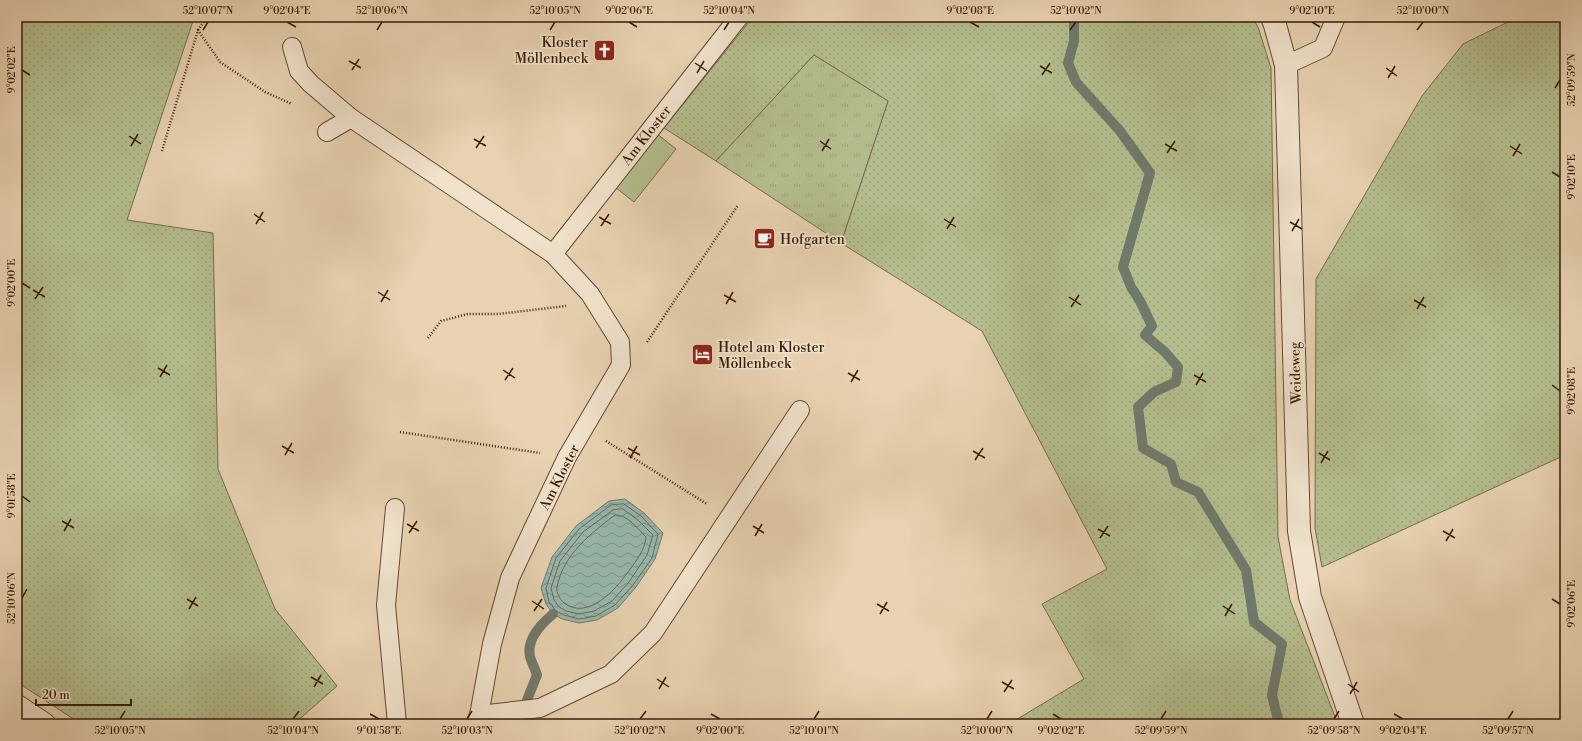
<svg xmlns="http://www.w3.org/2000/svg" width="1582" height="741" viewBox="0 0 1582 741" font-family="'Libre Bodoni',serif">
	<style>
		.grass { fill: url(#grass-dots); stroke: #766c4a }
		.park { fill: url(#park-tufts); stroke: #766c4a }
		.pitch { fill: #b4bd8d; stroke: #766c4a }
		.water { fill: url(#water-waves); stroke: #71796b }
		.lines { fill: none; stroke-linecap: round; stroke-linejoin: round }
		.shore { stroke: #686a5a; stroke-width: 1 }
		.stream { stroke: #71796b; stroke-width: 10 }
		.lane-casing { stroke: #654932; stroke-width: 20 }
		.street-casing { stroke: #654932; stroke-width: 24 }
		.path { stroke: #391b07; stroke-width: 2.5; stroke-dasharray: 1 2; stroke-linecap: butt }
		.lane { stroke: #f0e2cc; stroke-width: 18 }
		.street { stroke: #f0e2cc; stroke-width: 22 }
		.ticks { fill: none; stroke: #391b07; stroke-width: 1.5 }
		.labels { text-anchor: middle; stroke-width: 3.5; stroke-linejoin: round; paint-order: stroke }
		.poi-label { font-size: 14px; fill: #391b07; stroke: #f0e2cc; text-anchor: start }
		.street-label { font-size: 14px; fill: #391b07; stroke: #f0e2cc }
		.neatline { fill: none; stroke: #391b07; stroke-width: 1.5 }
		.ticks-label { font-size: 10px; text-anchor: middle; fill: #391b07 }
	</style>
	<defs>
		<pattern id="grass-dots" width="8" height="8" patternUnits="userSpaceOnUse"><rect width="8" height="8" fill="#b4bd8d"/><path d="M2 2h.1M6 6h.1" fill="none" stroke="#9ca278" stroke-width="1.8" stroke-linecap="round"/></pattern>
		<pattern id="park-tufts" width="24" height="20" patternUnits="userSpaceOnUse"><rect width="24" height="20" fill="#b4bd8d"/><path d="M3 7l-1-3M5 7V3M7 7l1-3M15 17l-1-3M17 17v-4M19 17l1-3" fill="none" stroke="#9ca278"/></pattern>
		<pattern id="water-waves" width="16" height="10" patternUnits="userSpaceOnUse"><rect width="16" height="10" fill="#97b8ad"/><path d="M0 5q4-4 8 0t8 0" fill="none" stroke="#7c958b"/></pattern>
	</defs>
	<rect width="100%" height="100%" fill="#e8d2b1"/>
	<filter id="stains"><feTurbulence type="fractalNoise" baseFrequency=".005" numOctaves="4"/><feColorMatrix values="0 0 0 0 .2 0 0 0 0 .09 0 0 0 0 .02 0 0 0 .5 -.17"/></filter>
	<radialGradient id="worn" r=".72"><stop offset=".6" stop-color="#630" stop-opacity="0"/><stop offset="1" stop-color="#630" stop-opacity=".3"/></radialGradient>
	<g class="grass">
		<polygon points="17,17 192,17 194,18 127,220 213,233 218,469 275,609 337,686 294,724 81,724 17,682"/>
		<polygon points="753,17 1252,17 1258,27 1271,68 1278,537 1290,600 1337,722 1329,724 1009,724 1084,679 1042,604 1107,569 982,331 841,243 888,101 814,55 716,161 664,128"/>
		<polygon points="1518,17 1565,17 1565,455 1322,567 1315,528 1316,279 1422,96 1463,44"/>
	</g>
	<polygon class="park" points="814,55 888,101 841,243 716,161"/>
	<polygon class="pitch" points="656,133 676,149 634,202 615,187"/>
	<polygon class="water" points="625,499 644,513 663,533 655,559 636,587 618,608 597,620 579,623 562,619 553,614 546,604 541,588 552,557 576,526 609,501"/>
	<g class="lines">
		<g class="shore">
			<polygon points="624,504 641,516 658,534 652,558 633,585 615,605 596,616 579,619 564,615 556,611 549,602 546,588 556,558 579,529 611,505"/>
			<polygon points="623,509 638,520 653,535 647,555 629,582 612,601 594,611 579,614 566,611 559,607 554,600 551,588 560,561 583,532 613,510"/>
			<path d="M615,515c12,-1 23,14 31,22 -1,13 -10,24 -18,35 -12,17 -40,49 -64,31 -4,-3 -8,-11 -7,-16 6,-32 34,-54 58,-72z"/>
		</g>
		<g class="stream">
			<polyline points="1074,17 1074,41 1068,63 1076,82 1120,131 1150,173 1123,267 1131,287 1140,301 1152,326 1145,335 1165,352 1178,367 1176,382 1154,392 1138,407 1143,448 1171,464 1176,482 1198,492 1246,570 1254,622 1282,644 1272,695 1279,724"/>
			<path d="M527,700l10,-25c-2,-6 -5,-12 -7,-18 -4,-17 11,-33 23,-43"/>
		</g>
		<defs>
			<g id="lane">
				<polyline points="292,47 299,71 311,84 351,118"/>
				<polyline points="1286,65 1323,48 1336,17"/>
				<polyline points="327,132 351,118 553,254 590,294 620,342 621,365 567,457 510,578 492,644 479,715 475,724"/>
				<polyline points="553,254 739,17"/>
				<polyline points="395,508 386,605 397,724"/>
				<polyline points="479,715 540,708 611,674 653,633 800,410"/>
			</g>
			<g id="street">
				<polyline points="1272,17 1275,25 1286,65 1299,531 1310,597 1353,724"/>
				<polyline points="17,706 44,724"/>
			</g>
		</defs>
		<use href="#lane" class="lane-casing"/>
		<use href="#street" class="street-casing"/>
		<g class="path">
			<polyline points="198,30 207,17"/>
			<polyline points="162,151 198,30 220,62 265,92 292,104"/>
			<polyline points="428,338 441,321 468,314 498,314 566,306"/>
			<polyline points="647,342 738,205"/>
			<polyline points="400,432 540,453"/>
			<polyline points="606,441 707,504"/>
		</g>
		<use href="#lane" class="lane"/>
		<use href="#street" class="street"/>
	</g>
	<path class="ticks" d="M287,22l9,5M629,22l8,5M970,22l9,5M1312,22l8,5M203,30l5,-8M377,30l5,-8M550,30l5,-8M724,30l5,-8M1070,30l6,-8M1417,30l6,-8M349,61l12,7M695,63l12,8M1040,66l12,7M1386,68l11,8M22,70l8,5M352,70l7,-11M697,73l7,-12M1042,75l8,-12M1388,78l7,-12M1555,88l5,-8M129,136l12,8M474,139l12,7M820,141l11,8M1165,144l12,7M131,146l7,-12M1510,146l12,8M476,148l8,-12M822,151l7,-12M1167,153l8,-12M1513,156l7,-12M1552,172l8,5M254,214l11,8M599,217l12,7M944,219l12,8M1290,222l12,7M256,224l7,-12M601,226l8,-12M947,229l7,-12M1292,231l7,-12M22,283l8,5M33,290l12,7M378,292l12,8M724,295l12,7M1069,297l12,8M35,299l8,-12M1414,300l12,7M381,302l7,-12M726,304l7,-12M1071,307l8,-12M1417,309l7,-12M158,368l12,7M503,370l12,8M848,373l12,7M1194,375l12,7M160,377l7,-12M505,380l8,-12M851,382l7,-12M1196,385l7,-12M1552,385l8,6M282,446l12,7M628,448l12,7M973,451l12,7M1319,453l11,7M285,455l7,-12M630,458l7,-12M975,460l8,-12M1321,463l7,-12M22,496l8,6M62,521l12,7M407,524l12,7M753,526l11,7M1098,529l12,7M64,531l7,-12M1443,531l12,7M409,533l8,-12M755,536l7,-12M1100,538l8,-12M1446,541l7,-12M22,598l5,-9M187,599l11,7M1552,599l8,5M532,601l12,8M877,604l12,7M1223,606l12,8M189,609l7,-12M534,611l8,-12M880,614l7,-12M1225,616l7,-12M311,677l12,7M657,679l12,8M1002,682l12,7M1348,684l11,8M314,687l7,-12M659,689l7,-12M1004,692l8,-12M1350,694l7,-12M370,714l9,5M711,714l9,5M1053,714l8,5M1394,714l9,5M120,719l5,-8M293,719l6,-8M467,719l5,-8M640,719l6,-8M814,719l5,-8M987,719l5,-8M1161,719l5,-8M1334,719l5,-8M1508,719l5,-8"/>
	<defs>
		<symbol id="church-square" viewBox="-11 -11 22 22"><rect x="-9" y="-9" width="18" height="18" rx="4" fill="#8f2418" stroke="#f0e2cc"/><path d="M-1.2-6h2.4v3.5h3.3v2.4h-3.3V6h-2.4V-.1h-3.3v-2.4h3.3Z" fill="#fff"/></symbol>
		<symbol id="cafe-square" viewBox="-11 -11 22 22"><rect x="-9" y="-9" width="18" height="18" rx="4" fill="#8f2418" stroke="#f0e2cc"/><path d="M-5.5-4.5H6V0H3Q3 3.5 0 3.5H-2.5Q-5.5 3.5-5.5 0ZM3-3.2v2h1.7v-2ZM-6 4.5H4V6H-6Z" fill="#fff"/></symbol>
		<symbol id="hotel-square" viewBox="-11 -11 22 22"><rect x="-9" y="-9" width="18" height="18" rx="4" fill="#8f2418" stroke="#f0e2cc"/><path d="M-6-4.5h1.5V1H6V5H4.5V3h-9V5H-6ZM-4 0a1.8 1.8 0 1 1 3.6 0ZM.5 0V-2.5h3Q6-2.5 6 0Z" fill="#fff"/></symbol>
	</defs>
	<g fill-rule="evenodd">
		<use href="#church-square" x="592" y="38" width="25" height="25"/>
		<use href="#cafe-square" x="752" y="226" width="25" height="25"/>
		<use href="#hotel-square" x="690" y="342" width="25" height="25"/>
	</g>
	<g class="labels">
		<g class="poi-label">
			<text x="588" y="47" text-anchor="end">Kloster<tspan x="588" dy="16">Möllenbeck</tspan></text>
			<text x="780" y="244">Hofgarten</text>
			<text x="718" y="352">Hotel am Kloster<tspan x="718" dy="16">Möllenbeck</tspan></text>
		</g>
		<g class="street-label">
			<text transform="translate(646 135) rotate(-52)" y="5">Am Kloster</text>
			<text transform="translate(1295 373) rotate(-92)" y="5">Weideweg</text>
			<text transform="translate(559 477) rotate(-63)" y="5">Am Kloster</text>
		</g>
	</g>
	<rect width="1582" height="741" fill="none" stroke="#e8d2b1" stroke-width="44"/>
	<path d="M36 699v6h95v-6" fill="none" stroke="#391b07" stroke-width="2"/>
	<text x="42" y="699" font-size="12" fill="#391b07" stroke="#f0e2cc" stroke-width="3" paint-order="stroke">20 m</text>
	<rect x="22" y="22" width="1538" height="697" class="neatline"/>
	<g class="ticks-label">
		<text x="208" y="14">52°10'07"N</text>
		<text x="287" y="14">9°02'04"E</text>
		<text x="382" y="14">52°10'06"N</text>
		<text x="555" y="14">52°10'05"N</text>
		<text x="629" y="14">9°02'06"E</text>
		<text x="729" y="14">52°10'04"N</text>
		<text x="970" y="14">9°02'08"E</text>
		<text x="1076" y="14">52°10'02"N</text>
		<text x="1312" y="14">9°02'10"E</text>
		<text x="1423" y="14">52°10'00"N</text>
		<text transform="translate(11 70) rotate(-90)" y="4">9°02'02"E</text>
		<text transform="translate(1571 80) rotate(-90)" y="4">52°09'59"N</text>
		<text transform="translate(1571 177) rotate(-90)" y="4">9°02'10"E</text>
		<text transform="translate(11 283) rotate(-90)" y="4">9°02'00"E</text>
		<text transform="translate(1571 391) rotate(-90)" y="4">9°02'08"E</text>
		<text transform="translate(11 496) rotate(-90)" y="4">9°01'58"E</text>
		<text transform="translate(11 598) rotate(-90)" y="4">52°10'06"N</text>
		<text transform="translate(1571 604) rotate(-90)" y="4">9°02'06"E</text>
		<text x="120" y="734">52°10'05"N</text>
		<text x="293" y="734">52°10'04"N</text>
		<text x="379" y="734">9°01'58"E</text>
		<text x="467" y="734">52°10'03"N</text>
		<text x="640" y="734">52°10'02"N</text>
		<text x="720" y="734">9°02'00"E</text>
		<text x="814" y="734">52°10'01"N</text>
		<text x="987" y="734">52°10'00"N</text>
		<text x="1061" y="734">9°02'02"E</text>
		<text x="1161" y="734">52°09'59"N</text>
		<text x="1334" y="734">52°09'58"N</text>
		<text x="1403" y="734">9°02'04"E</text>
		<text x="1508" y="734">52°09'57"N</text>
	</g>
	<rect width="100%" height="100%" filter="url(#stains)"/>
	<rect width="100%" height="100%" fill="url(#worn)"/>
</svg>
